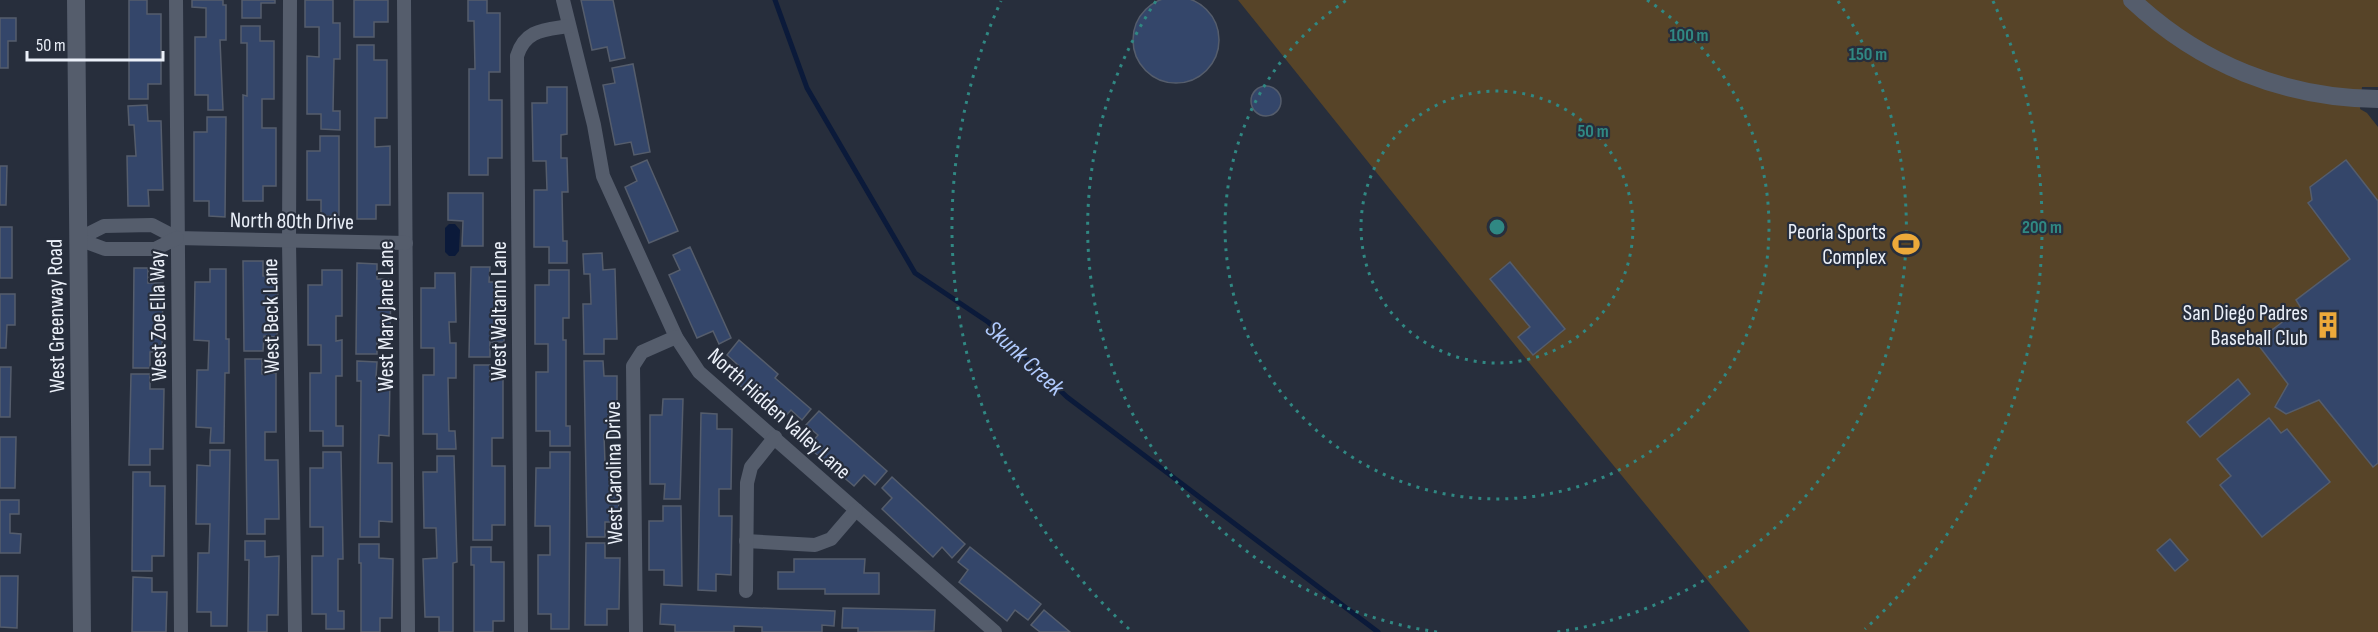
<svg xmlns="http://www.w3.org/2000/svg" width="2378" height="632" viewBox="0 0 2378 632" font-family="'Sofia Sans Condensed',sans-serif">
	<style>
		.green { fill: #574428 }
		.water { fill: #0b1a3a }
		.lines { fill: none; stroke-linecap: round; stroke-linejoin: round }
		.stream { stroke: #0b1a3a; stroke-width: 5 }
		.building { fill: #34466a; stroke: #555d6c; stroke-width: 1.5 }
		.minor { stroke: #555d6c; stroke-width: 14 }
		.tertiary { stroke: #555d6c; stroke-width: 18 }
		.ring { fill: none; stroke: #308883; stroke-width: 3; stroke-dasharray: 3 6 }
		.labels { text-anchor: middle; stroke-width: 4.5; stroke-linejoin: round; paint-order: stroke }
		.street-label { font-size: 22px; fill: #ebf0f9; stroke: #272e3c }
		.poi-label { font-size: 22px; fill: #ebf0f9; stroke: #272e3c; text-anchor: end }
		.water-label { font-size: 24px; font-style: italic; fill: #b1cbfe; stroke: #272e3c }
		.centre { fill: #308883; stroke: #272e3c; stroke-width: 3 }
		.ring-label { font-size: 18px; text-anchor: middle; font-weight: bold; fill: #308883; stroke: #272e3c; stroke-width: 4.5; stroke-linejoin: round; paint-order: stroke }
	</style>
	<rect width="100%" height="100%" fill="#272e3c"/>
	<polygon class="green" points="1238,0 2378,0 2378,87 2362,87 2360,109 2367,113 2378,127 2378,632 1750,632 1527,360"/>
	<polygon class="water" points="449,224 455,224 460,230 459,251 455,256 449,256 445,252 445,228"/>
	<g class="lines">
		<polyline class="stream" points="775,0 807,88 915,273 988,322 1067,397 1378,632"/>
	</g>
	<g class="building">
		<circle cx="1176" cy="40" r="43"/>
		<polygon points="129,0 147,0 147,14 161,14 161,84 148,84 148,99 129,99"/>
		<polygon points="192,0 223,0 223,5 226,5 226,40 220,40 223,110 208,110 208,95 195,95 195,37 206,37 206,8 192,7"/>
		<polygon points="242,0 275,0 275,3 261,3 261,18 242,18"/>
		<polygon points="305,0 333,0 333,23 340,23 340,59 334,59 333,111 340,111 340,130 321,129 321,114 307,114 307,56 319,57 319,27 305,27"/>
		<polygon points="354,0 388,0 388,22 374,22 374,37 354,37"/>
		<polygon points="468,0 487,0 487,13 500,13 500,72 489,72 489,100 502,100 502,158 488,158 488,175 469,175 469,69 475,69 474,21 468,21"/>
		<polygon points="581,0 613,0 625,58 610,61 607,47 592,50"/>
		<polygon points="0,18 16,18 16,41 8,41 8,68 0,68"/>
		<polygon points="241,26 260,26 260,41 274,41 274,99 262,99 262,128 276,128 276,186 263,186 263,201 243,201 243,95 247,96 247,43 241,43"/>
		<polygon points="357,45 374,45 374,60 387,60 387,118 375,118 375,147 390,146 390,205 376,205 376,219 357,219"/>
		<polygon points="633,64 650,152 634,155 631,142 615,145 603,85 615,83 612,68"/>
		<circle cx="1266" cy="101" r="15"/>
		<polygon points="547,87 567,87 567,134 561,135 561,158 567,158 568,192 562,192 563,241 567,241 567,263 549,263 549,247 534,247 534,190 547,190 546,161 533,161 532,103 547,103"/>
		<polygon points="147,105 148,121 161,121 163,190 148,190 149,206 128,206 127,156 136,156 134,125 129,125 128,106"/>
		<polygon points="207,117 226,117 225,217 209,216 209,201 194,201 194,132 207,132"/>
		<polygon points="320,136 339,136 339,216 321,216 321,200 307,200 307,151 320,151"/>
		<polygon points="647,160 678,231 649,243 625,187 637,181 631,167"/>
		<polygon points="2346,160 2378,201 2378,463 2373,467 2319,400 2286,414 2275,407 2288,384 2256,342 2301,308 2296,300 2350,259 2308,203 2312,200 2310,187"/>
		<polygon points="0,166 7,166 6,205 0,205"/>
		<polygon points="448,193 483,193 483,246 462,246 463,221 448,220"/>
		<rect x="0" y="227" width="12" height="51"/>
		<polygon points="690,247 731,338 719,344 713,331 697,338 669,275 680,270 673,255"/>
		<polygon points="602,253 603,270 615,269 617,339 604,339 604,354 584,354 583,304 591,304 590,274 584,274 583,254"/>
		<polygon points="243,261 263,261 263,276 278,276 277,337 264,336 263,351 244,351"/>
		<polygon points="1510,262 1565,329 1533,355 1518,337 1530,327 1490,279"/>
		<polygon points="357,263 377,264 377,279 391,279 390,339 377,339 377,354 356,354"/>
		<polygon points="471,267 490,267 489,282 505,282 504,342 490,342 490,357 469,357"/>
		<polygon points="134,268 148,268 148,283 163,283 162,352 150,352 150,368 133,368"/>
		<polygon points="210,269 226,269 226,339 229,339 229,373 225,373 224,443 210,443 211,428 196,427 197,370 208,370 209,341 194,340 195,282 210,282"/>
		<polygon points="322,270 342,270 342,316 336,316 336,341 342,340 342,376 336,376 336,426 343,426 343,446 323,446 323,431 310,431 310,373 321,373 321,345 308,345 308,285 322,285"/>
		<polygon points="549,270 569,270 569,318 563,318 563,340 566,340 566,426 570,426 570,446 550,446 550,431 536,431 536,372 548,372 548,344 535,344 535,285 549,285"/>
		<polygon points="435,273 455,273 456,322 449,322 450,343 456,343 456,378 448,378 449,431 455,431 456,449 437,449 437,434 423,434 423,375 434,375 434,348 421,348 421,288 435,288"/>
		<polygon points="0,294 15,294 15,325 7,325 6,348 0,348"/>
		<polygon points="739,340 778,374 775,378 811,409 802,420 791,410 781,421 729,376 738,365 727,355"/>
		<polygon points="245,359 262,359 262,374 276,373 276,432 265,432 265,460 278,460 279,519 265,519 265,534 247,534"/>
		<polygon points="357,361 377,362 376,377 390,377 389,436 379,435 378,463 392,463 392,522 379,521 379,537 360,537 361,381 357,381"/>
		<polygon points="584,361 603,361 604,376 617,376 617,435 604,435 605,463 618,463 619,522 605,522 605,537 587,537"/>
		<polygon points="474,365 490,365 490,379 503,379 503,438 492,438 492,466 505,466 505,525 492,525 492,540 473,540"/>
		<polygon points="0,367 11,367 10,417 0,417"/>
		<polygon points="131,374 150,374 150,389 164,389 163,449 150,449 150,465 129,465"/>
		<polygon points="2238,379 2250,394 2200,437 2187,422"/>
		<polygon points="663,399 683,399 680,499 664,499 665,484 650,484 650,415 662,415"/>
		<polygon points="819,411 887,471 875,485 864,475 854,486 808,447 818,435 806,425"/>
		<polygon points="701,413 717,414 717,429 732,429 731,489 719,489 719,516 732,516 731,575 716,574 716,591 698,590"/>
		<polygon points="2269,418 2281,433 2287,429 2330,482 2262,537 2220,485 2231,476 2217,459"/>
		<polygon points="0,437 16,437 15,488 0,488"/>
		<polygon points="210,450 230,450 227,626 211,626 211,612 197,612 198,553 209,553 210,524 196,524 197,465 210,466"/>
		<polygon points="323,452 341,452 343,559 338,559 338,611 344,611 344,629 326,629 326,614 312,614 312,556 323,556 323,527 310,527 310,468 323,468"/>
		<polygon points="550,452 570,452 569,629 551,629 551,614 538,614 538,555 550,555 550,526 535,526 536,468 550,468"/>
		<polygon points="437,456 454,456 457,562 453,563 453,632 439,632 439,617 425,617 423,559 437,558 436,528 424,528 423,472 437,472"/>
		<polygon points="133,472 150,472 150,486 165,486 164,556 152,556 152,571 132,571"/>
		<polygon points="892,477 965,544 952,558 942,547 933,557 882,509 892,498 882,488"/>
		<polygon points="0,500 19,500 19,514 10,514 10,533 21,534 20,553 0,553"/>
		<polygon points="663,506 681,506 682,586 664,585 664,570 649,570 649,521 663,521"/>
		<polygon points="2170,539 2188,560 2175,571 2157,550"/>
		<polygon points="245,541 265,541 265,557 279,556 278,615 267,615 267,632 248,632 249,560 245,560"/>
		<polygon points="586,543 605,543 605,558 620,558 619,609 607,609 607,625 585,625"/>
		<polygon points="359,544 379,544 379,558 393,559 392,618 380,618 380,632 361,632 361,563 359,563"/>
		<polygon points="471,547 491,547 491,562 504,562 504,621 493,621 493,632 474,632 474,565 471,565"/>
		<polygon points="970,547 1041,604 1028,620 1015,610 1007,621 959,582 968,570 958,562"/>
		<polygon points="794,559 865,559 864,573 879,573 879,594 825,594 825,589 778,589 778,572 794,572"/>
		<polygon points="0,576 18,576 17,628 0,627"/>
		<polygon points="133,577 152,578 152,592 167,592 166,632 132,632"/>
		<polygon points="661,604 835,611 834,626 822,625 822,632 762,632 762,627 734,626 734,632 675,632 675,625 660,624"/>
		<polygon points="843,608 935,610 934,631 858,632 858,628 842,628"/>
		<polygon points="1044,610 1070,632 1040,632 1031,625"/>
	</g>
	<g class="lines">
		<g class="minor">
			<polyline points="176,0 181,632"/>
			<polyline points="290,0 289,242 295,632"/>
			<polyline points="404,0 408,632"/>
			<polyline points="563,0 594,125 603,176 676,337 699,372 995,632"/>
			<polyline points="78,239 104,226 152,225 177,238 406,243"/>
			<polyline points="78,239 105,249 155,249 177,238"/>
			<polyline points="746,541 815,545 831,539 856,510"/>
			<polyline points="746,591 747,483 751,467 775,437"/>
			<path d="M521,632l-4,-576c8,-27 28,-26 52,-30"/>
			<polyline points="636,632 633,366 642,352 676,337"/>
		</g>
		<g class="tertiary">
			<polyline points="76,0 82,632"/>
			<path d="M2132,0c68,64 152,98 246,99"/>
		</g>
	</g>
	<g class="ring">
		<circle cx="1497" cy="227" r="136"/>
		<path d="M1647 0A272 272 0 1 1 1347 0"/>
		<path d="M1437 632A409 409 0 0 1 1156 1M1838 1A409 409 0 0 1 1557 632"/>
		<path d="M1129 629A545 545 0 0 1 1001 1M1993 1A545 545 0 0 1 1865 629"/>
	</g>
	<defs>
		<symbol id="stadium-bare" viewBox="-9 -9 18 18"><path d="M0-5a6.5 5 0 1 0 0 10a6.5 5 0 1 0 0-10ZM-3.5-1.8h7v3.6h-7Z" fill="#eca93a" stroke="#272e3c" stroke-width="2.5" paint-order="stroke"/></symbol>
		<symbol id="building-bare" viewBox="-9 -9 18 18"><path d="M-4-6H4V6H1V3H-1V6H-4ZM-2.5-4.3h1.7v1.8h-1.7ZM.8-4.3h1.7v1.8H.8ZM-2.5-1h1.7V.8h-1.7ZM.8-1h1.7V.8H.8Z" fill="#eca93a" stroke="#272e3c" stroke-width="2.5" paint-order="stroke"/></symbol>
	</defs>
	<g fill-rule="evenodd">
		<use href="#stadium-bare" x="1887" y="225" width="38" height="38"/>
		<use href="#building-bare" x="2309" y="306" width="38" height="38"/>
	</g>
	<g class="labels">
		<g class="street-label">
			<text transform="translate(292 220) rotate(1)" y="8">North 80th Drive</text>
			<text transform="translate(498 311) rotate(-90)" y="8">West Waltann Lane</text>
			<text transform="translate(55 316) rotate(-91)" y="8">West Greenway Road</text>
			<text transform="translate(157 316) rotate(-91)" y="8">West Zoe Ella Way</text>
			<text transform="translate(270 316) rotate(-91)" y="8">West Beck Lane</text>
			<text transform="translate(385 316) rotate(-90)" y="8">West Mary Jane Lane</text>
			<text transform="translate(780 413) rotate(42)" y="8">North Hidden Valley Lane</text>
			<text transform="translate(613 473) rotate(-91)" y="8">West Carolina Drive</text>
		</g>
		<g class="poi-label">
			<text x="1886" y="239">Peoria Sports<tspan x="1886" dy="25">Complex</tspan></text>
			<text x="2308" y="320">San Diego Padres<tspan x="2308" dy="25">Baseball Club</tspan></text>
		</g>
		<g class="water-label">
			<text transform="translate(1025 358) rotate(43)" y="8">Skunk Creek</text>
		</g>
	</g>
	<circle cx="1497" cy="227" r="9" class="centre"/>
	<g class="ring-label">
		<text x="1689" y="41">100 m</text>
		<text x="1868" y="60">150 m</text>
		<text x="1593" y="137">50 m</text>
		<text x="2042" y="233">200 m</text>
	</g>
	<path d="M27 51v9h136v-9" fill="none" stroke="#ebf0f9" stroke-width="3"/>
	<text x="36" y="51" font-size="18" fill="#ebf0f9" stroke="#272e3c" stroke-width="4.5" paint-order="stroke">50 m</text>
</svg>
